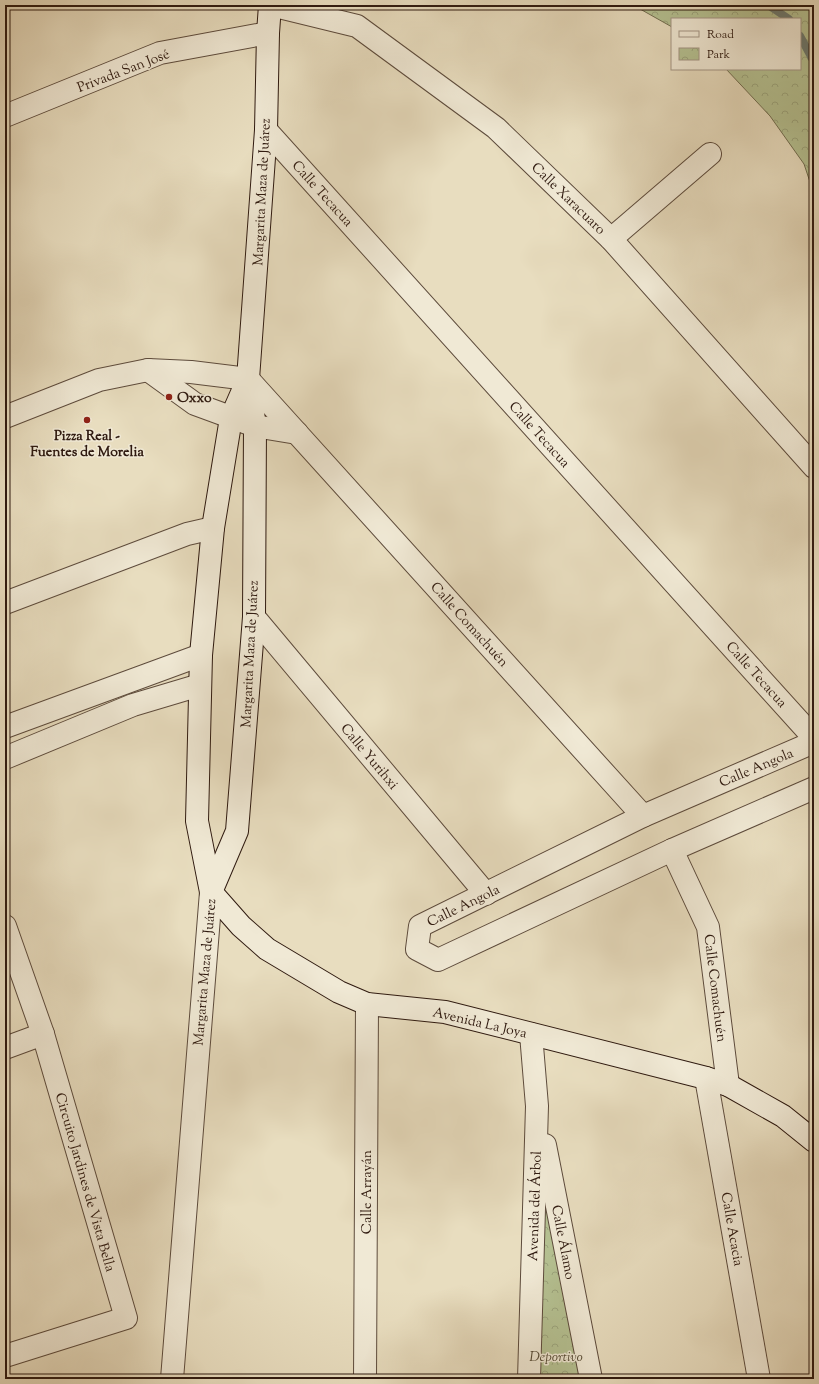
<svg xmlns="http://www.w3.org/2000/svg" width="819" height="1384" viewBox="0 0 819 1384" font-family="'Sorts Mill Goudy',serif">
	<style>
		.park { fill: url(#park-crowns); stroke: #726e51 }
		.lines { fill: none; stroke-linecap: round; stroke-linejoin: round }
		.stream { stroke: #6d7b72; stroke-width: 8 }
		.minor-casing { stroke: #5d4b3c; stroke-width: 24 }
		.tertiary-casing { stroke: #5d4b3c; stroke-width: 24 }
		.secondary-casing { stroke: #2f1a10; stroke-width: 24 }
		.minor { stroke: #f0e9d5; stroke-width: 22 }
		.tertiary { stroke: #f0e9d5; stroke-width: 22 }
		.secondary { stroke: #f0e9d5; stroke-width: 22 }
		.poi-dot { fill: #8f2418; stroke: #f0e9d5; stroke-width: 1.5 }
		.labels { text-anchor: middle; stroke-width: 3; stroke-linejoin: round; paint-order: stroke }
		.street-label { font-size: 14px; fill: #2f1a10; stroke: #f0e9d5 }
		.poi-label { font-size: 14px; font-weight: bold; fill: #2f1a10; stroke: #f0e9d5; text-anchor: start }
		.park-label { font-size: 14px; font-style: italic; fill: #574c37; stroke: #f0e9d5 }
	</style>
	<defs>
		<pattern id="park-crowns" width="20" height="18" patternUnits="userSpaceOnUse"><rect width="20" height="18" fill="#b5c192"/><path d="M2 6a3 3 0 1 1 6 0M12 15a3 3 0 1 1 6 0" fill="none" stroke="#9ca57d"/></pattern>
	</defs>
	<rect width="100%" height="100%" fill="#e8ddbf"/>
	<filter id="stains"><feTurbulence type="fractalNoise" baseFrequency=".005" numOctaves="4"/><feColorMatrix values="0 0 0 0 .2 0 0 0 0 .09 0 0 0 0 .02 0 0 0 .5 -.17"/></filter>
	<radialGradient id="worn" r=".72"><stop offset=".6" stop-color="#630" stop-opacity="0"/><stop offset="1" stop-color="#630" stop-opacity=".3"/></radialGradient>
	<g class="park">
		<polygon points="633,5 814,5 814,194 804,164 770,116 726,69 800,69 800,19 672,19 672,27"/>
		<polygon points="541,1154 581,1379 534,1379"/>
	</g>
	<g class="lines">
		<g class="stream">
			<polyline points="768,5 789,19"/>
			<polyline points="800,36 814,62"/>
		</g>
		<defs>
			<g id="minor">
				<polyline points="271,5 357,26 496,128 611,239 814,467"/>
				<polyline points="5,116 160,53 268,33"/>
				<polyline points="266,130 814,738"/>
				<polyline points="611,239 710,154"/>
				<polyline points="248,379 643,816"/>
				<polyline points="255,426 297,433"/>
				<polyline points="5,603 187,534 213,528"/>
				<polyline points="254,617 486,894"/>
				<polyline points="5,727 201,655"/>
				<polyline points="814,742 643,816 420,926 417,949 438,960 672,850 814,788"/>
				<polyline points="5,758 133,705 200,685"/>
				<polyline points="672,850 708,927 728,1085"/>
				<polyline points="5,926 43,1034 126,1318 5,1356"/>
				<polyline points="5,1048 43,1034"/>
				<polyline points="706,1078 759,1379"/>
				<polyline points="545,1145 591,1379"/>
				<polyline points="365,1379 367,1004"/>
				<polyline points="529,1379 537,1106 531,1034"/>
			</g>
			<g id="tertiary">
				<polyline points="148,370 195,404 255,426"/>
				<polyline points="5,417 99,380 148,370 191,372 248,379"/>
				<polyline points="172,1379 211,892"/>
			</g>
			<g id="secondary">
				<polyline points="248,379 231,418 213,528 201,655 197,821 211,892 241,926 267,949 339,992 367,1004 445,1012 706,1078 728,1085 783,1116 814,1141"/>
				<polyline points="211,892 237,831 254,617 255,426 248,379 266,130 268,33 270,5"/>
			</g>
		</defs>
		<use href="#minor" class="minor-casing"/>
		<use href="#tertiary" class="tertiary-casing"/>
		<use href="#secondary" class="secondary-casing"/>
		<use href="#minor" class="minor"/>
		<use href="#tertiary" class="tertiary"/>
		<use href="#secondary" class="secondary"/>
	</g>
	<g class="poi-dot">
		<circle cx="169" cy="397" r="4"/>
		<circle cx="87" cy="420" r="4"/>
	</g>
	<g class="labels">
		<g class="street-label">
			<text transform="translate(123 70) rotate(-21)" y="5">Privada San José</text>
			<text transform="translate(261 192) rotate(-87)" y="5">Margarita Maza de Juárez</text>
			<text transform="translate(323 193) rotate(48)" y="5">Calle Tecacua</text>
			<text transform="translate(569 198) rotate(44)" y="5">Calle Xaracuaro</text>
			<text transform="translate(540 434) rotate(48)" y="5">Calle Tecacua</text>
			<text transform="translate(470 624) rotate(48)" y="5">Calle Comachuén</text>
			<text transform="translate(249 654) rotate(-87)" y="5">Margarita Maza de Juárez</text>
			<text transform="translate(757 674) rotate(48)" y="5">Calle Tecacua</text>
			<text transform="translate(370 756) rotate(50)" y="5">Calle Yurihxi</text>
			<text transform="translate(756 767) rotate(-23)" y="5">Calle Angola</text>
			<text transform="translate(463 905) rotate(-26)" y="5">Calle Angola</text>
			<text transform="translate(204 972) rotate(-85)" y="5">Margarita Maza de Juárez</text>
			<text transform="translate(716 988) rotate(83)" y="5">Calle Comachuén</text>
			<text transform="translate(480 1022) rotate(13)" y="5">Avenida La Joya</text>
			<text transform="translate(86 1182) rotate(74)" y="5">Circuito Jardines de Vista Bella</text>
			<text transform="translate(366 1192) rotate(-90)" y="5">Calle Arrayán</text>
			<text transform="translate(534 1206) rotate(-88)" y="5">Avenida del Árbol</text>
			<text transform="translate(733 1229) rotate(80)" y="5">Calle Acacia</text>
			<text transform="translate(564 1242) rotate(79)" y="5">Calle Álamo</text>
		</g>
		<g class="poi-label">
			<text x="177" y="402">Oxxo</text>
			<text x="87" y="440" text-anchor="middle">Pizza Real -<tspan x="87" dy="16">Fuentes de Morelia</tspan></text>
		</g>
		<g class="park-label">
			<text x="556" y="1361">Deportivo</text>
		</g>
	</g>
	<rect width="819" height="1384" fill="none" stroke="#e8ddbf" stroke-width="20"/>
	<rect x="6" y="6" width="807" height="1372" fill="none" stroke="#2f1a10" stroke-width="2"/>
	<rect x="10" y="10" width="799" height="1364" fill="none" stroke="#2f1a10"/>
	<rect x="671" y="18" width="130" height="52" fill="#f0e9d5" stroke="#a39686"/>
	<rect x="679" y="31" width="20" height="6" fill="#f0e9d5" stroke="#a39686"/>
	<text x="707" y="38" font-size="12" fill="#2f1a10">Road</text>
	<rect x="679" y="48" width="20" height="12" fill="url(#park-crowns)" stroke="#a39686"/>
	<text x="707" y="58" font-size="12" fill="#2f1a10">Park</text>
	<rect width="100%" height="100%" filter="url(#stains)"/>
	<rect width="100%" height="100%" fill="url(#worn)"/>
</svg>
